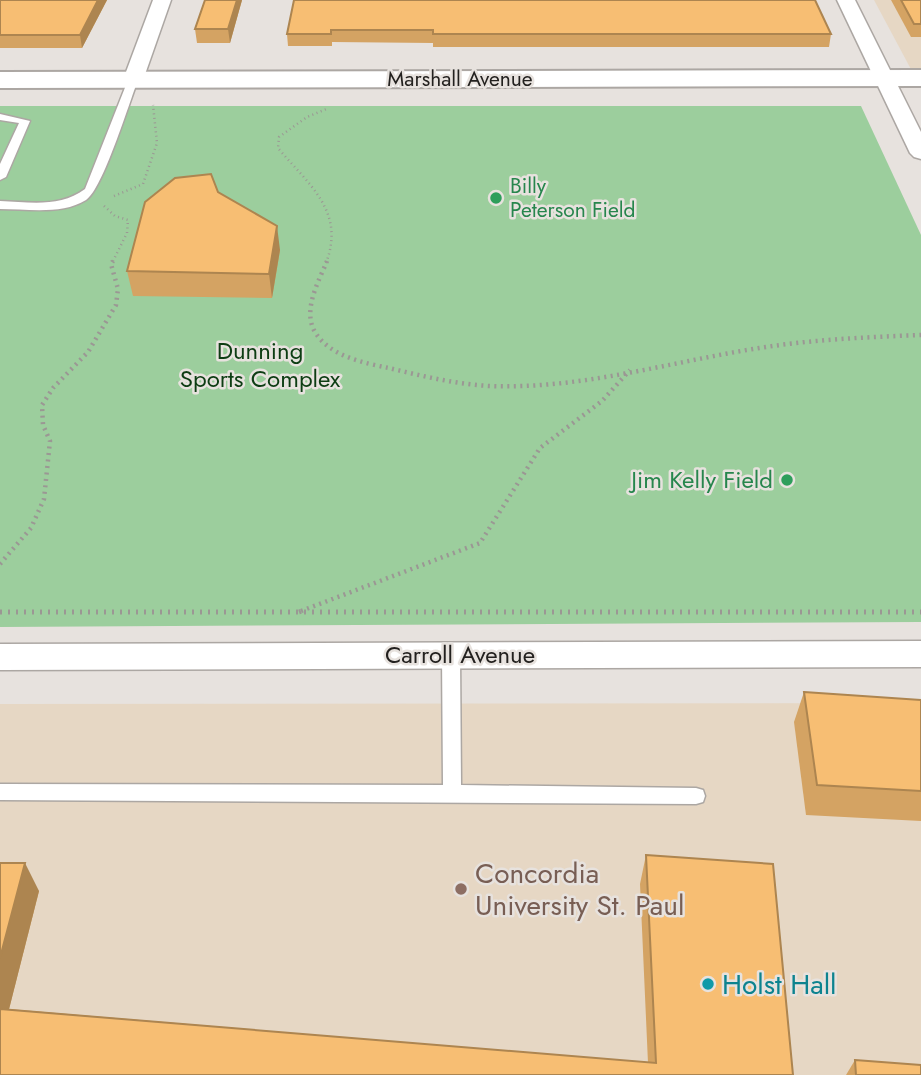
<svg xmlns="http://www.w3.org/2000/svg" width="921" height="1075" viewBox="0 0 921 1075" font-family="Jost,sans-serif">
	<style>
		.education { fill: #e6d7c4 }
		.green { fill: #9cce9d }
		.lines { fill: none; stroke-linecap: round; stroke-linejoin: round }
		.service-casing { stroke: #aca7a3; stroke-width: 3 }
		.minor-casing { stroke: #aca7a3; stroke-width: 3 }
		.tertiary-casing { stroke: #aca7a3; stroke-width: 4 }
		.path-far2 { stroke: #9b9794; stroke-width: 2.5; stroke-dasharray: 1 3.5; stroke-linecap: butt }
		.path-far1 { stroke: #9b9794; stroke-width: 4.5; stroke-dasharray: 2 4.5; stroke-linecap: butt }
		.path { stroke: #9b9794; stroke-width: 5; stroke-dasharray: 2 6; stroke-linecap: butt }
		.service { fill: #fff; fill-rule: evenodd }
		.minor { fill: #fff; fill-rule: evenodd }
		.tertiary { fill: #fff; fill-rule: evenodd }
		.wall { fill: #d4a363 }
		.shaded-wall { fill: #ad8550 }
		.building { fill: #f7be73; stroke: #ad8550; stroke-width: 2 }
		.leisure-dot { fill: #2e9e5b; stroke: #e7e2de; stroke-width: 2.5 }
		.education-dot { fill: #8d6e63; stroke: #e7e2de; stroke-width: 2.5 }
		.culture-dot { fill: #0f9aa8; stroke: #e7e2de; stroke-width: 2.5 }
		.labels { text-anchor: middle; stroke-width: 5; stroke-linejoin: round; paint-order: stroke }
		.far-street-label { font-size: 21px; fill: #23211f; stroke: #e7e2de }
		.far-leisure-label { font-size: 21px; fill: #27864d; stroke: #e7e2de; text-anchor: start }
		.park-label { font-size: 24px; fill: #0d3d13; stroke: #e7e2de }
		.leisure-label { font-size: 24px; fill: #27864d; stroke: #e7e2de; text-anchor: end }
		.street-label { font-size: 24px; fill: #23211f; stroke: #e7e2de }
		.near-education-label { font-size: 28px; fill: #785e54; stroke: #e7e2de; text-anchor: start }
		.near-culture-label { font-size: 28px; fill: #0d838f; stroke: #e7e2de; text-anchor: start }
	</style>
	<rect width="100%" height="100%" fill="#e7e2de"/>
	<g class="education">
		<polygon points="874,0 921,0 921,88"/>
		<polygon points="921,703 921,1075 0,1075 0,704"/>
	</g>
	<polygon class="green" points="0,106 861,106 921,235 921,622 0,627"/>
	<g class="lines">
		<defs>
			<g id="service">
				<path d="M133,77l5,3c-9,23 -35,109 -52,120 -24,15 -58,9 -86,9v-8c29,1 60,7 85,-12l43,-109z"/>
				<polygon points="0,114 30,121 6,177 0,180 0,164 19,123 0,120"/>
				<polygon points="451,647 457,649 460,654 461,785 696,788 703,790 705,796 703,802 696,804 0,800 0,784 443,785 442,654 445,649"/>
			</g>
			<g id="minor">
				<polygon points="153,0 171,0 143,80 133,86 126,84 123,80"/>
				<polygon points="837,0 855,0 921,132 921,159 914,157 910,153"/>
				<polygon points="921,641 921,667 0,670 0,644"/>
			</g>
			<polygon id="tertiary" points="921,70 921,86 0,88 0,72"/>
		</defs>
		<use href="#service" class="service-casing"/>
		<use href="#minor" class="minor-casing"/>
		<use href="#tertiary" class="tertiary-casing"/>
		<g class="path-far2">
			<polyline points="114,196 143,184 157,143 153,105"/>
			<polyline points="104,206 115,216 128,220 127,233 112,263"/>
			<path d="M326,263c20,-52 -18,-79 -48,-115l1,-11 28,-20 22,-9"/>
		</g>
		<g class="path-far1">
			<path d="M327,261c-8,20 -25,49 -12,71 14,24 49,31 74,36 33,8 66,16 100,18 95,4 190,-27 284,-40 49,-7 98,-9 148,-11"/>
			<polyline points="0,564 31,528 44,499 50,441 43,425 42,405 53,388 88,352 116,305 118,289 111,264 113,261"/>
			<polyline points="301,611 480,543 540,448 602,401 630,370"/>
		</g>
		<g class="path">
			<polyline points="0,612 921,612"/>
			<polyline points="299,612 305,610"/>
		</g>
		<use href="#service" class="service"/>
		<use href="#minor" class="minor"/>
		<use href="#tertiary" class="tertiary"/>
	</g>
	<g class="wall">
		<polygon points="0,0 107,0 82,48 0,48"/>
		<polygon points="242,0 230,43 197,43 195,29"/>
		<polygon points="294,0 831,34 829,47 433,47 433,43 332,42 332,46 288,46 287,34"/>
		<polygon points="891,0 921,0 921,37 911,37"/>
		<polygon points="218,192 280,250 272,298 133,296 127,271"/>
		<polygon points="804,692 921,700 921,821 806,815 794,722"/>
		<polygon points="646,855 793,1075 0,1075 0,863 39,891 9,1009 648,1063 640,884"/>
		<polygon points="855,1060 856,1075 846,1075"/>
	</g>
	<g class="shaded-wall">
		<polygon points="98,0 107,0 82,48 80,35"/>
		<polygon points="237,0 242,0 230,43 228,29"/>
		<polygon points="277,226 280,250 272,298 269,274"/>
		<polygon points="25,863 39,891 3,1033 0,1029 0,958"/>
	</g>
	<g class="building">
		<polygon points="0,0 98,0 80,35 0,35"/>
		<polygon points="205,0 237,0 228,29 195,29"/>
		<polygon points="294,0 815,0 831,34 433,34 433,30 331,30 331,34 287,34"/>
		<polygon points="901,0 921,0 921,24 914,24"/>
		<polygon points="211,174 218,192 277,226 269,274 127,271 145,202 175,178"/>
		<polygon points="804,692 921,700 921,791 817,785"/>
		<polygon points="646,855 773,864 793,1075 0,1075 0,1009 656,1063"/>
		<polygon points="0,863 25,863 0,958"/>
		<polygon points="855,1060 921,1065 921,1075 856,1075"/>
	</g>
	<g class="leisure-dot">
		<circle cx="496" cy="198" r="7"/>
		<circle cx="787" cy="480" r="7"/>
	</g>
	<circle class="education-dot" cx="461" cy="889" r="7"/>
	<circle class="culture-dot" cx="708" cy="984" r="7"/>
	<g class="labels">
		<g class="far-street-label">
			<text x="460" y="86">Marshall Avenue</text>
		</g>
		<g class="far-leisure-label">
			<text x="510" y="193">Billy<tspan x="510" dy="24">Peterson Field</tspan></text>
		</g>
		<g class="park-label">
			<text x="260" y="359">Dunning<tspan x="260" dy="28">Sports Complex</tspan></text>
		</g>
		<g class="leisure-label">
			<text x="773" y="488">Jim Kelly Field</text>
		</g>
		<g class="street-label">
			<text x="460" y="663">Carroll Avenue</text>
		</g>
		<g class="near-education-label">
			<text x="475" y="883">Concordia<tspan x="475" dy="32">University St. Paul</tspan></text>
		</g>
		<g class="near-culture-label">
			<text x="722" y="994">Holst Hall</text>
		</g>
	</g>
</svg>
